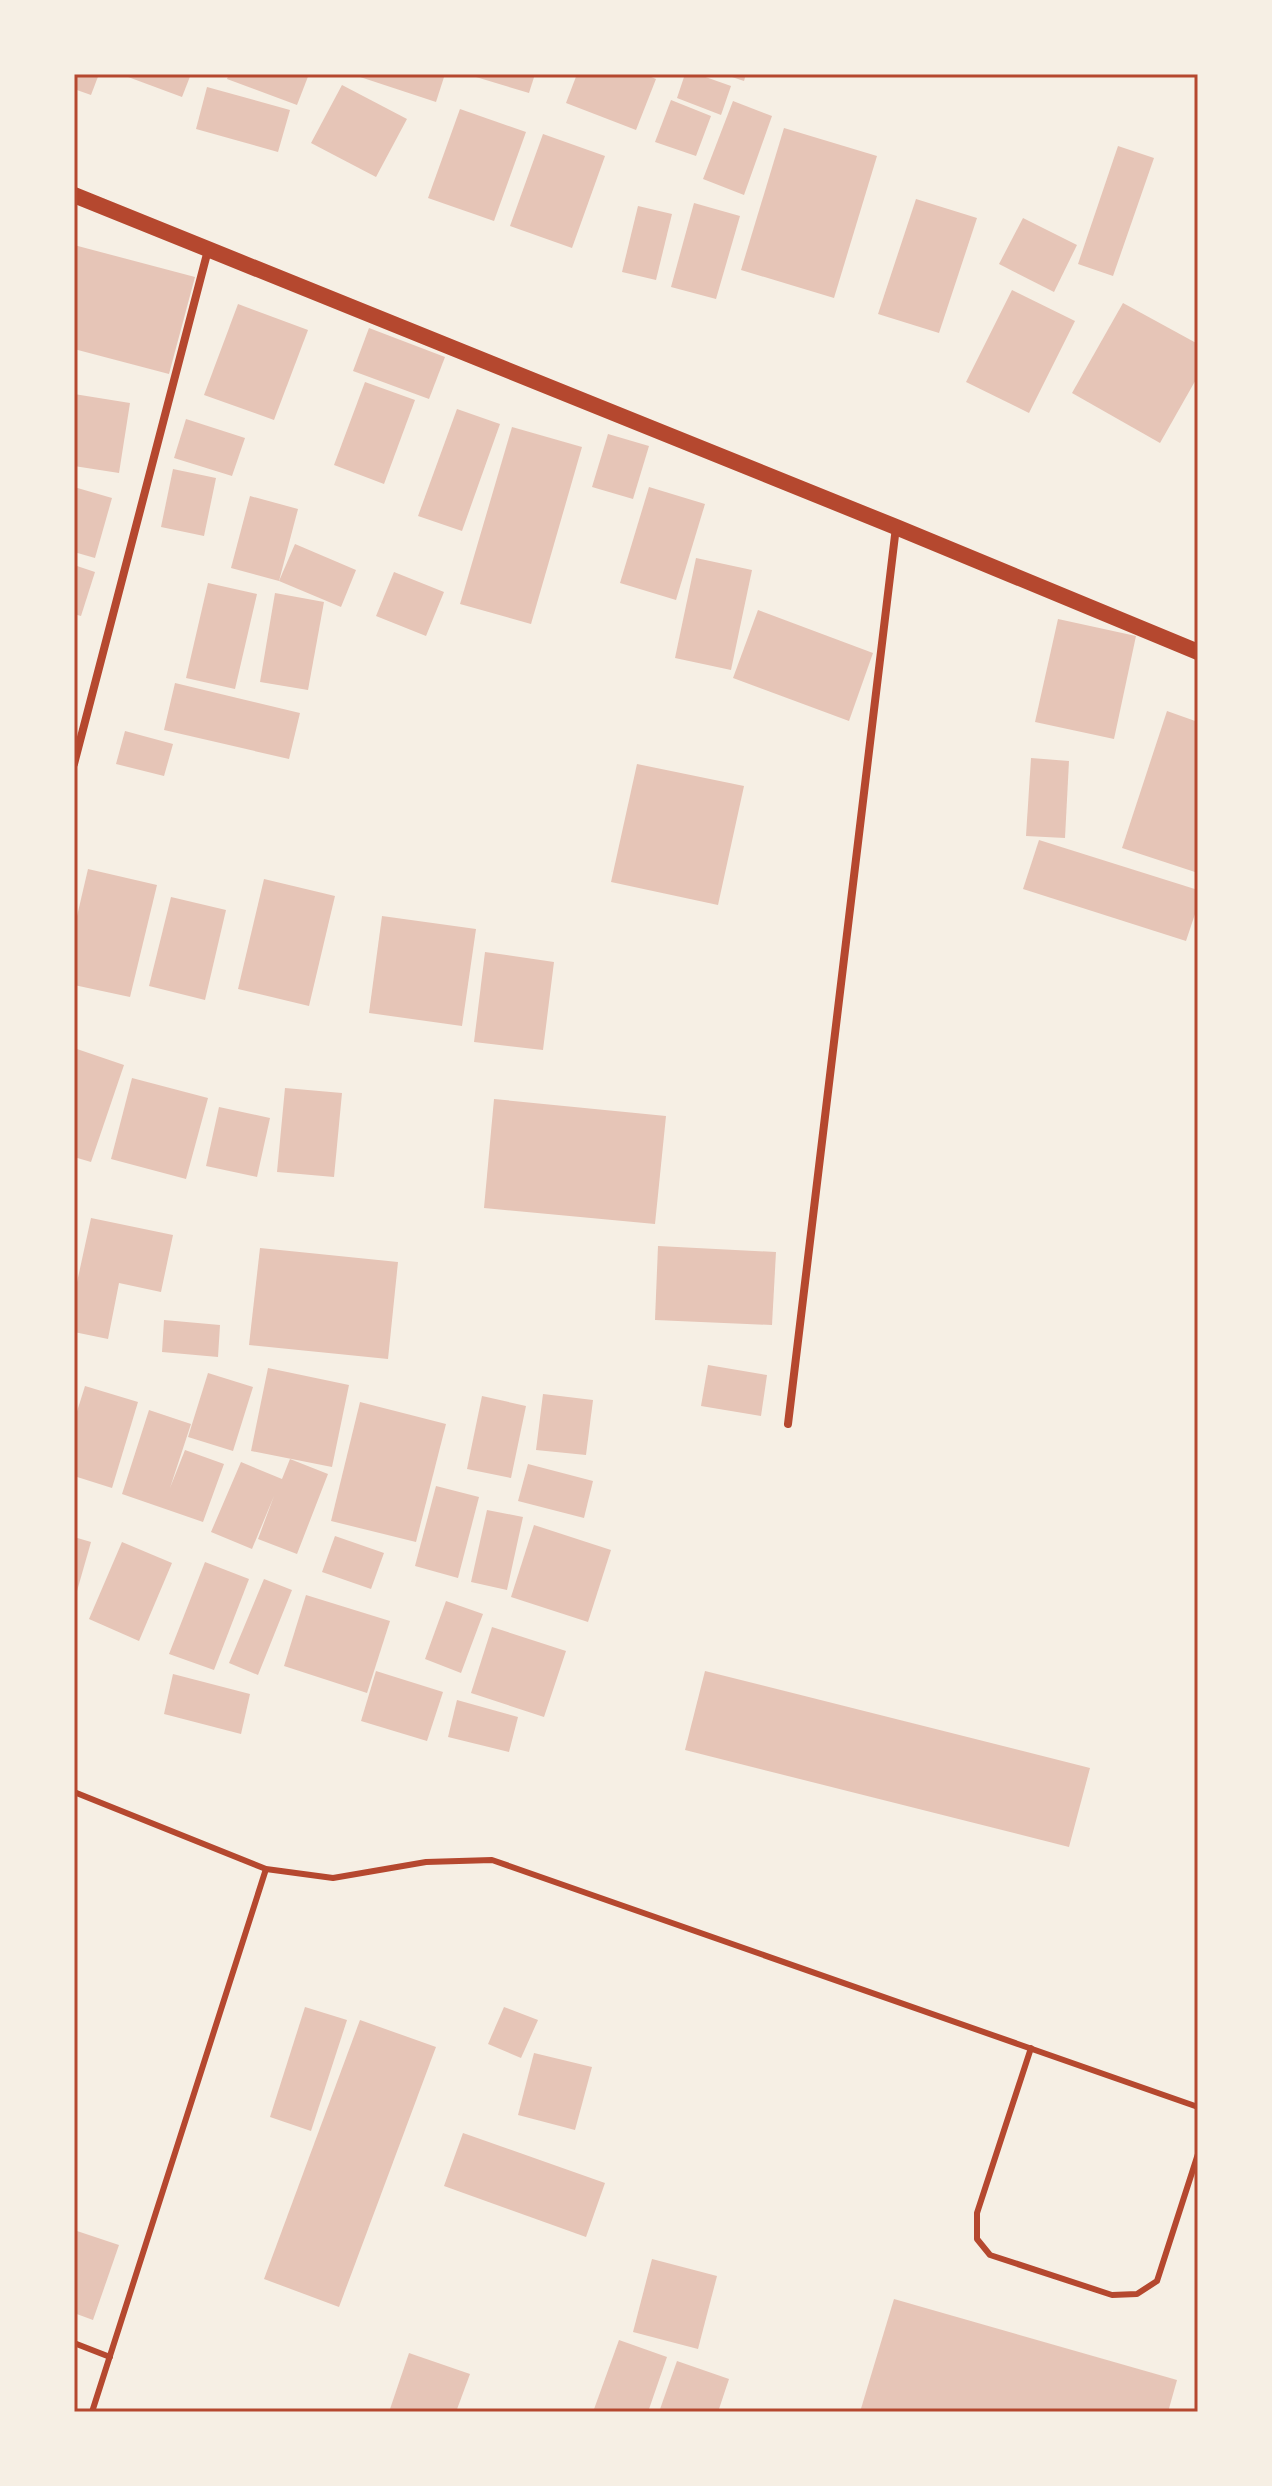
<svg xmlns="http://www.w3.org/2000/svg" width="1272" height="2486" viewBox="0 0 1272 2486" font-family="Signika,sans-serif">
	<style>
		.building { fill: #e6c5b7 }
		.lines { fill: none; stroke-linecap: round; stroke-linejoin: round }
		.service { stroke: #b5482f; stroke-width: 6 }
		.minor { stroke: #b5482f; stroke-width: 8 }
		.secondary { stroke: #b5482f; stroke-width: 16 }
		.neatline { fill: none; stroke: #b5482f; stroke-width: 3 }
	</style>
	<rect width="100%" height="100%" fill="#f6efe4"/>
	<g class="building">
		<polygon points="74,74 99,74 91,95 74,89"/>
		<polygon points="120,74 191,74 182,97"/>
		<polygon points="229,74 309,74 297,105 227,79"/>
		<polygon points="351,74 445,74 436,102"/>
		<polygon points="466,74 535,74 529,93"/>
		<polygon points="577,74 644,74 656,79 636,130 566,103"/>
		<polygon points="685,74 697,74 731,86 721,115 677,98"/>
		<polygon points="723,74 746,74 744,81"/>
		<polygon points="342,85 407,119 376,177 311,143"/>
		<polygon points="207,87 290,110 278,152 196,129"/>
		<polygon points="671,100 711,116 696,156 655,142"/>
		<polygon points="733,101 772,116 744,195 703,179"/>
		<polygon points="460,109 526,132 494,221 428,198"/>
		<polygon points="784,128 877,156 834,298 741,270"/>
		<polygon points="543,134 605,156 572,248 510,226"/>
		<polygon points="1118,146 1154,158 1113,276 1078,264"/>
		<polygon points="916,199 977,218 939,333 878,314"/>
		<polygon points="694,203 740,216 716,299 671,287"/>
		<polygon points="638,206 672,214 656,280 622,272"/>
		<polygon points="1023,218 1077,245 1054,292 999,264"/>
		<polygon points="74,245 195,277 169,374 74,349"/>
		<polygon points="1012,290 1075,321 1029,413 966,382"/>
		<polygon points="1123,303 1198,344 1198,376 1160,443 1072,393"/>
		<polygon points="238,304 308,330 274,420 204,395"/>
		<polygon points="369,328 445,357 429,399 353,371"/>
		<polygon points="365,382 415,400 384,484 334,465"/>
		<polygon points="74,394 130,403 119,473 74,466"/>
		<polygon points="457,409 500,424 462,531 418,516"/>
		<polygon points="186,419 245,438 232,476 174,458"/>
		<polygon points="512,427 582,447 531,624 460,604"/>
		<polygon points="608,434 649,446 633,499 592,487"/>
		<polygon points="173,469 216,478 204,536 161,527"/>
		<polygon points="74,487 112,498 95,558 74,552"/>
		<polygon points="649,487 705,504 676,600 620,583"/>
		<polygon points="250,496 298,509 279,581 231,568"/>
		<polygon points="295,544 356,570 341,607 279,581"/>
		<polygon points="696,558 752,570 731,670 675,658"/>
		<polygon points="74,565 95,572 81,616 74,614"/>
		<polygon points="394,572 444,592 426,636 376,616"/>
		<polygon points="208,583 257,594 235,689 186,678"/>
		<polygon points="275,593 324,602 308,690 260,682"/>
		<polygon points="758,610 873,653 849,721 733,678"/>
		<polygon points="1058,619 1136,636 1114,739 1035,722"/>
		<polygon points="175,683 300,713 289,759 164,730"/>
		<polygon points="1167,711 1198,722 1198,873 1122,848"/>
		<polygon points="125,731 173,744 164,776 116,764"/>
		<polygon points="1031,758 1069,761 1065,838 1026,836"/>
		<polygon points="637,764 744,786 718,905 611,882"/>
		<polygon points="1039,840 1198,890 1198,905 1186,941 1023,889"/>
		<polygon points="88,869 157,885 130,997 74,985 74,929"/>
		<polygon points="264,879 335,896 309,1006 238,989"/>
		<polygon points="171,897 226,910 205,1000 149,986"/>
		<polygon points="382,916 476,929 462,1026 369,1013"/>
		<polygon points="485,952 554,962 543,1050 474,1042"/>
		<polygon points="74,1048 124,1065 91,1162 74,1157"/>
		<polygon points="132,1078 208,1098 186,1179 111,1159"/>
		<polygon points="285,1088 342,1093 334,1177 277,1172"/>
		<polygon points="494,1099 666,1116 655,1224 484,1208"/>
		<polygon points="219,1107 270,1118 257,1177 206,1166"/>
		<polygon points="91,1218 173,1235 161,1292 119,1283 108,1339 74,1332 74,1296"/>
		<polygon points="658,1246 776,1252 772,1325 655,1320"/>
		<polygon points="260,1248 398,1262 388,1359 249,1345"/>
		<polygon points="164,1320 220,1325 218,1357 162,1352"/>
		<polygon points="708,1365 767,1375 761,1416 701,1406"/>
		<polygon points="268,1368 349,1385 332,1467 251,1451"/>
		<polygon points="208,1373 253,1387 233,1451 188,1437"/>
		<polygon points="85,1386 138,1402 112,1488 74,1476 74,1421"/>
		<polygon points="543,1394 593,1400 586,1455 536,1450"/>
		<polygon points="482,1396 526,1406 511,1478 467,1469"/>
		<polygon points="360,1402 446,1424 416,1542 331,1521"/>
		<polygon points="149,1410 191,1424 170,1488 185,1450 224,1464 203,1522 122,1494"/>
		<polygon points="290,1459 328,1474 297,1554 258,1539 274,1496 252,1549 211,1532 241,1462 282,1479"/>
		<polygon points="528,1464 593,1481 584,1518 518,1501"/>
		<polygon points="436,1486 479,1497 458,1578 415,1566"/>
		<polygon points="487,1510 523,1517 507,1590 471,1582"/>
		<polygon points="534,1525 611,1550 588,1622 511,1597"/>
		<polygon points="335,1536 384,1553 371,1589 322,1572"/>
		<polygon points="74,1537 91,1542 75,1598 74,1598"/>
		<polygon points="122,1542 172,1563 139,1641 89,1619"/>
		<polygon points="205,1562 249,1579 214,1670 169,1654"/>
		<polygon points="264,1579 292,1590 258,1675 229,1663"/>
		<polygon points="306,1595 390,1621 367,1693 284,1666"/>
		<polygon points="446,1601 483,1614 461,1673 425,1659"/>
		<polygon points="492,1627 566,1651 544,1717 471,1693"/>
		<polygon points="376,1671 443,1692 427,1741 361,1721"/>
		<polygon points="705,1671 1090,1768 1069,1847 685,1750"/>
		<polygon points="173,1674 250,1694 241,1734 164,1714"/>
		<polygon points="457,1700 518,1717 509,1752 448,1737"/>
		<polygon points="305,2007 347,2020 311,2131 270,2117"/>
		<polygon points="504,2007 538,2020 521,2058 488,2044"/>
		<polygon points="360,2020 436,2047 339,2307 264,2279"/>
		<polygon points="534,2053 592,2067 575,2130 518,2115"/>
		<polygon points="463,2133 605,2183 586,2237 444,2186"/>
		<polygon points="74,2230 119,2245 93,2320 74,2313"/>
		<polygon points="652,2259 717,2276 698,2349 633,2332"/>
		<polygon points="894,2299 1177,2380 1168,2412 860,2412"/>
		<polygon points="619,2340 667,2357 648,2412 593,2412"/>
		<polygon points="409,2353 470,2374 456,2412 389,2412"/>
		<polygon points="677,2361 729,2379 718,2412 659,2412"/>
	</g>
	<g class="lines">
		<g class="service">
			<polyline points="74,1792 266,1869 333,1878 426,1862 492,1860 1198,2107"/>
			<polyline points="1031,2048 977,2213 977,2239 990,2255 1112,2295 1137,2294 1157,2281 1198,2154"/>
			<polyline points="74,2343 110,2357"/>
			<polyline points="92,2412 266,1869"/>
		</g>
		<g class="minor">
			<polyline points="74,764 208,250"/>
			<polyline points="788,1424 896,527"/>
		</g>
		<polyline class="secondary" points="74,195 896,527 1198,652"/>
	</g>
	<rect width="1272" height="2486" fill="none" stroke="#f6efe4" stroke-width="152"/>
	<rect x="76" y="76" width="1120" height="2334" class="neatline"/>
</svg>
